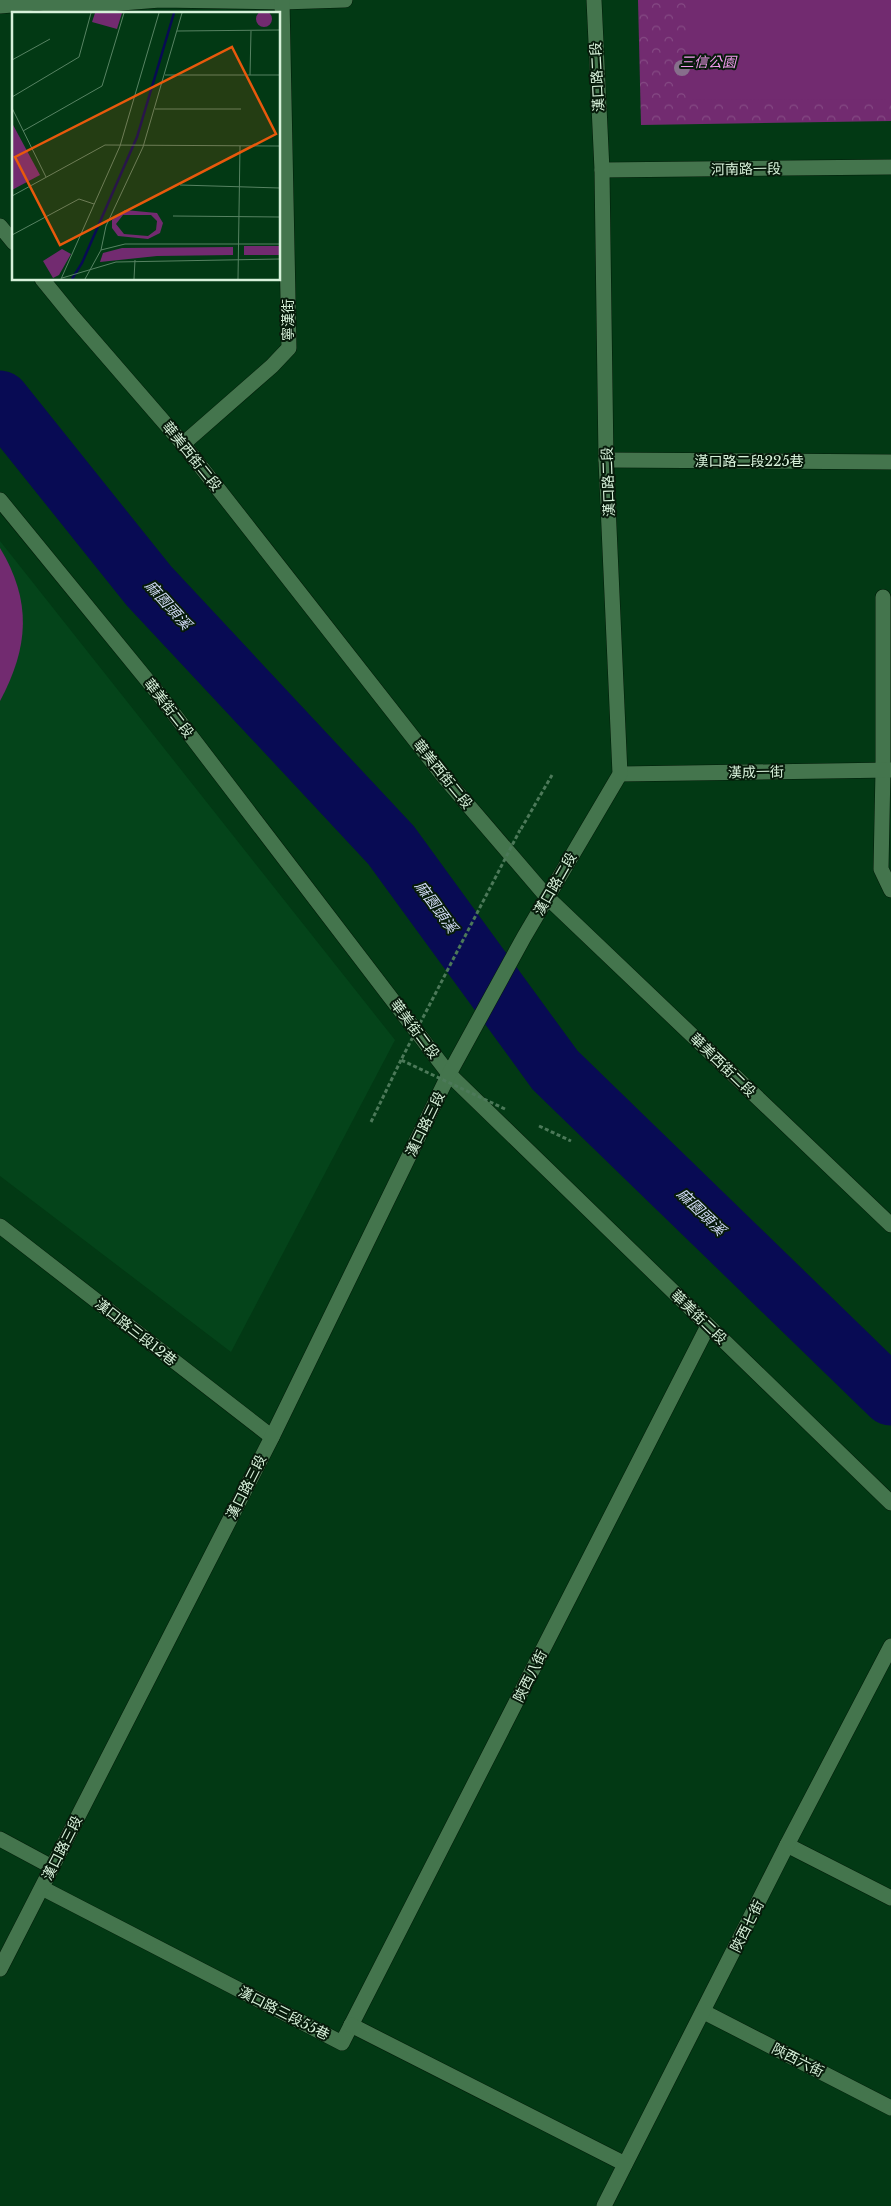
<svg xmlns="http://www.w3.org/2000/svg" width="891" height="2206" viewBox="0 0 891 2206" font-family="'Libre Baskerville','Noto Sans TC',serif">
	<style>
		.built { fill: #04441a }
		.park { fill: url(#park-crowns) }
		.garden { fill: #722b70 }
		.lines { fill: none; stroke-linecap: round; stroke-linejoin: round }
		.river { stroke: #080b54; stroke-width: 59 }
		.minor-casing { stroke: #031c09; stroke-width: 16 }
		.path { stroke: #4c7959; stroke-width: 3; stroke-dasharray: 4 2.5; stroke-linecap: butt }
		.minor { stroke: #44754d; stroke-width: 15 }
		.path-bridge { stroke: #4c7959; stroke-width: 3; stroke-dasharray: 4 2.5; stroke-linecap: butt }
		.tree { fill: #876f8c }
		.labels { text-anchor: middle; stroke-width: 4; stroke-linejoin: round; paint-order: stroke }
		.park-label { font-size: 14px; font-style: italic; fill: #f49bef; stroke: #071b0b }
		.street-label { font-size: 14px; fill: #d7f1da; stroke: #071b0b }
		.water-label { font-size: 15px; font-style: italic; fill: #d1dbf5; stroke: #071b0b }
		.inset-river { fill: none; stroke: #080b54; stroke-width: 2.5 }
		.inset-road { fill: none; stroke: #578363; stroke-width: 1 }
		.view { fill: #e8590c; fill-opacity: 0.15; stroke: #e8590c; stroke-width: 2.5 }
		.inset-edge { fill: none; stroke: #d7f1da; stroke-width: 2.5 }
	</style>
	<defs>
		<pattern id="park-crowns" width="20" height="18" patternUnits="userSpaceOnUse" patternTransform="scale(1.25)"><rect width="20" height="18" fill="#722b70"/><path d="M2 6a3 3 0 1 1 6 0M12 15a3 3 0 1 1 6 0" fill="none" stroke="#854a84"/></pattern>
	</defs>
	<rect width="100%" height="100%" fill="#023914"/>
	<polygon class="built" points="0,541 395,1040 231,1352 0,1176"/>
	<polygon class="park" points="638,0 891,0 891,121 641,125"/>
	<g class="garden">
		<polygon points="687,0 891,0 891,99 687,100"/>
		<path d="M0,548c32,53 29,99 0,153z"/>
	</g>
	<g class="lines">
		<polyline class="river" points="0,400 149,586 391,845 555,1070 891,1396"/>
		<defs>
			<g id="minor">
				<polyline points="0,6 36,3 83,6 160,0 282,2 345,0"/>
				<polyline points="602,170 891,167"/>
				<polyline points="0,226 14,243"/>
				<polyline points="42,279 73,317 183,444 444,777 547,897 891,1225"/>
				<polyline points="183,444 272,366 289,348 282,0"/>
				<polyline points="606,460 891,462"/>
				<polyline points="0,500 161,697 449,1074 891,1503"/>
				<polyline points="883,597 883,770 881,869 891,890"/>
				<polyline points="620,774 891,770"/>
				<polyline points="0,1226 272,1437"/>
				<polyline points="0,1839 52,1867"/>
				<polyline points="787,1845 891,1898"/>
				<polyline points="42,1888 342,2043 708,1326"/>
				<polyline points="0,1969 272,1437 449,1074 524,937 620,774 606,460 602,170 594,0"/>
				<polyline points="704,2012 891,2108"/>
				<polyline points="351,2025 625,2164"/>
				<polyline points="604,2206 787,1845 891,1646"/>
			</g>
		</defs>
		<use href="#minor" class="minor-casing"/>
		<g class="path">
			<polyline points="521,829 552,775"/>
			<polyline points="371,1122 401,1060"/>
			<polyline points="539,1126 571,1141"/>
		</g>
		<use href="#minor" class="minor"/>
		<polyline class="path-bridge" points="505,1109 401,1060 520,830"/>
	</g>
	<circle class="tree" cx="682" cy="68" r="8"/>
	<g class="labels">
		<g class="park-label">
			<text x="708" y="67">三信公園</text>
		</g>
		<g class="street-label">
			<text transform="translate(597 77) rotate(-93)" y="5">漢口路二段</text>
			<text transform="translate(746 169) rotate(-1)" y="5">河南路一段</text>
			<text transform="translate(288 320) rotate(-90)" y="5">寧漢街</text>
			<text transform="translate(192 456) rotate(51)" y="5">華美西街二段</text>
			<text x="749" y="466">漢口路二段225巷</text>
			<text transform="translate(608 482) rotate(-92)" y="5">漢口路二段</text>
			<text transform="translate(169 708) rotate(52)" y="5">華美街二段</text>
			<text transform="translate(756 772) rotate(-1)" y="5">漢成一街</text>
			<text transform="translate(443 774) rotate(51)" y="5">華美西街二段</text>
			<text transform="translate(555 884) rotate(-60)" y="5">漢口路二段</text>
			<text transform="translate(415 1029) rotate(53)" y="5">華美街二段</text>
			<text transform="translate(723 1065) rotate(44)" y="5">華美西街二段</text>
			<text transform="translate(425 1124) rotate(-64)" y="5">漢口路三段</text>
			<text transform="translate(699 1317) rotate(44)" y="5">華美街二段</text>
			<text transform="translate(136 1332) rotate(38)" y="5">漢口路三段12巷</text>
			<text transform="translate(246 1487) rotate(-63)" y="5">漢口路三段</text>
			<text transform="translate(530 1676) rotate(-63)" y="5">陝西八街</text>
			<text transform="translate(62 1848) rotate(-63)" y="5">漢口路三段</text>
			<text transform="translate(747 1926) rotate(-63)" y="5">陜西七街</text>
			<text transform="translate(284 2013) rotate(27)" y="5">漢口路三段55巷</text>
			<text transform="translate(798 2060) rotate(27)" y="5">陝西六街</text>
		</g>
		<g class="water-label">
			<text transform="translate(168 605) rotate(48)" y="5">麻園頭溪</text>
			<text transform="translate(436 907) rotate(54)" y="5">麻園頭溪</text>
			<text transform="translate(701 1212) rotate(44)" y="5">麻園頭溪</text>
		</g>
	</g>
	<g transform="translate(12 12)">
		<rect width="268" height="268" fill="#023914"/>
		<path d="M244 7a8 8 0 1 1 16 0a8 8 0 1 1-16 0ZM83,1h27l-5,16 -25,-7zM0,111l28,52 -28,15zM232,234h35v9h-35zM221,235v8l-76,1 -57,6 3,-9 19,-5zM50,237l9,5 -12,21 -6,3 -10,-17z" fill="#722b70"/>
		<path d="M12,139l11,21 -18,9 -5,-6v-18zM113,198l32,3 6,10 -3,10 -12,6 -30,-3 -6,-8v-8zM111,203h28l6,6 -1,9 -8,6 -24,-2 -8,-10z" fill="#722b70" fill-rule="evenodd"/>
		<path class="inset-river" d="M60,267l10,-16 55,-126 37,-124"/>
		<path class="inset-road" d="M165,19l103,-1M0,48l38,-21M153,63h115M238,63l1,-44M0,85l67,-40 12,-44M0,96l34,69M143,97h86M11,119l79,-45 22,-73M168,173l100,3M0,184l93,-51 175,1M161,204l107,1M0,223l67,-36 15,5M89,238l24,-6h155M50,266l54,-16 164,-3M49,267l59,-133 39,-133M73,267l16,-29 5,-24 37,-79 39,-134M122,267l1,-19M226,267l2,-133"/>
		<path class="view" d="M220,35l44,87 -216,111 -45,-88z"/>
		<rect width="268" height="268" class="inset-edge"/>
	</g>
</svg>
